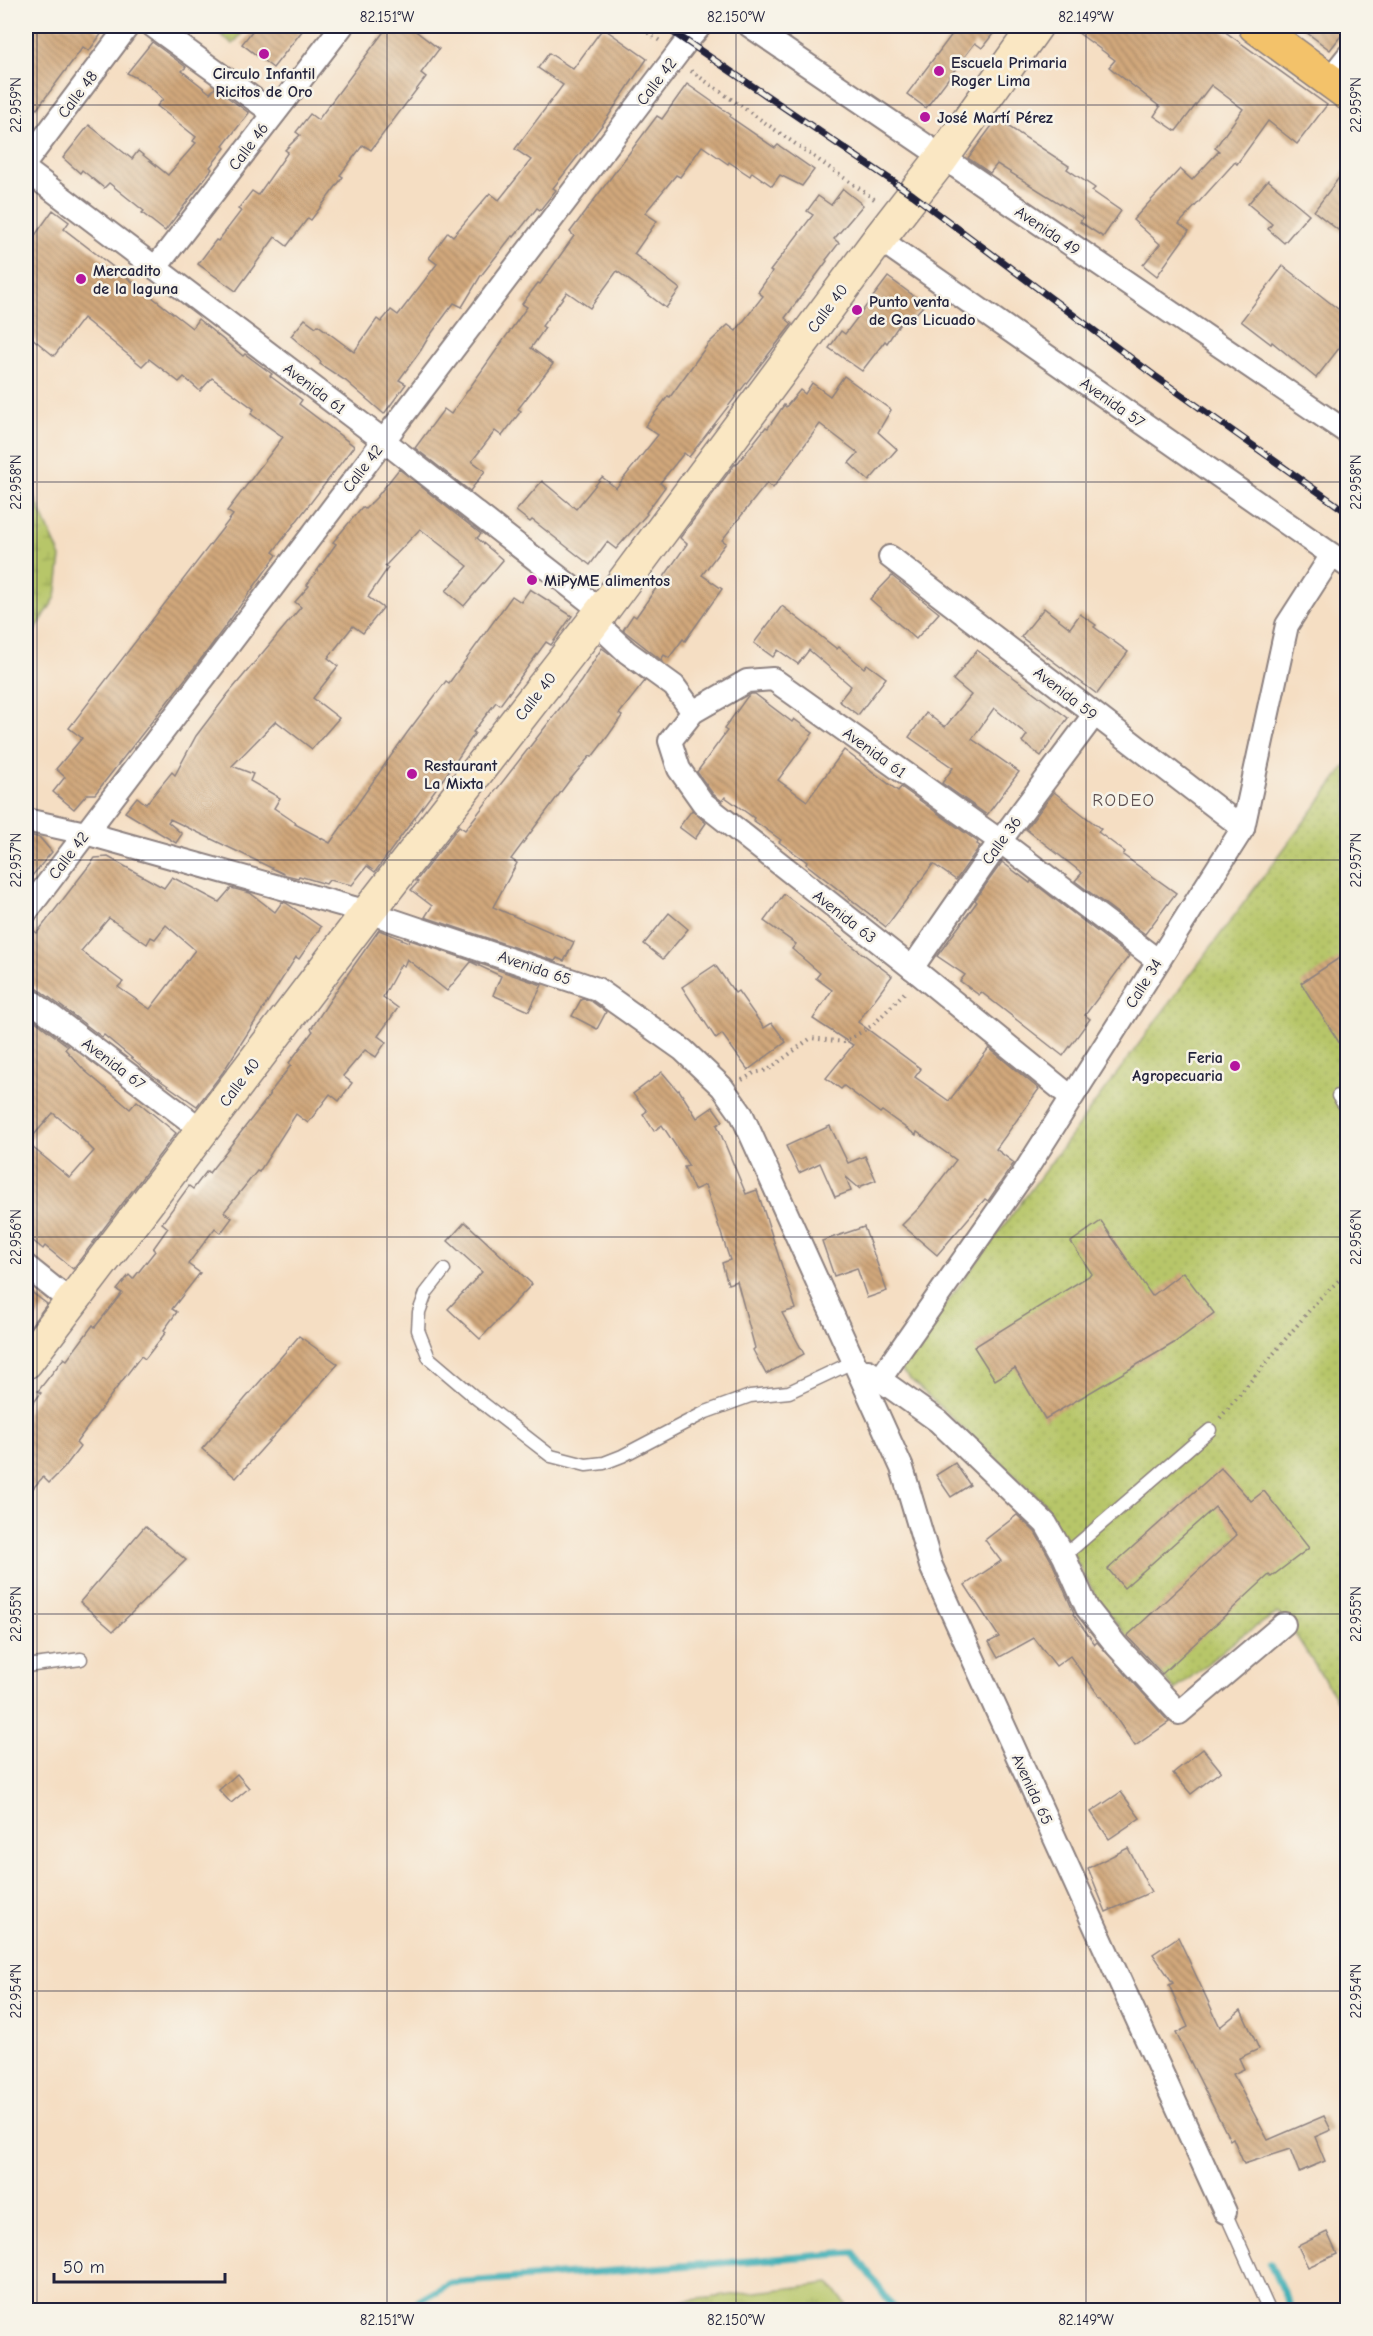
<svg xmlns="http://www.w3.org/2000/svg" width="1373" height="2336" viewBox="0 0 1373 2336" font-family="'Comic Neue',sans-serif">
	<style>
		.grass { fill: url(#grass-tufts); stroke: #6c7452; stroke-width: 1.5 }
		.wetland { fill: url(#wetland-marsh); stroke: #6c7452; stroke-width: 1.5 }
		.park { fill: url(#park-dots); stroke: #6c7452; stroke-width: 1.5 }
		.lines { fill: none; stroke-linecap: round; stroke-linejoin: round }
		.stream { stroke: #3caeb5; stroke-width: 7 }
		.building { fill: url(#building-back-hatch); fill-rule: evenodd }
		.service-casing { stroke: #8c807f; stroke-width: 15 }
		.minor-casing { stroke: #8c807f; stroke-width: 26 }
		.secondary-casing { stroke: #8c807f; stroke-width: 36 }
		.primary-casing { stroke: #8c807f; stroke-width: 36 }
		.path { stroke: #8c807f; stroke-width: 4; stroke-dasharray: 1.5 4.5; stroke-linecap: butt }
		.service { stroke: #fff; stroke-width: 12 }
		.minor { stroke: #fff; stroke-width: 22 }
		.secondary { stroke: #fae7c3; stroke-width: 33 }
		.primary { stroke: #f3c26a; stroke-width: 33 }
		.rail-casing { stroke: #22223b; stroke-width: 7 }
		.rail { stroke: #f7f3e8; stroke-width: 4.5; stroke-dasharray: 14; stroke-linecap: butt }
		.ticks { fill: none; stroke: #22223b; stroke-width: 1.5; stroke-opacity: 0.45 }
		.poi-dot { fill: #b5179e; stroke: #f7f3e8; stroke-width: 2 }
		.labels { text-anchor: middle; stroke-width: 5; stroke-linejoin: round; paint-order: stroke }
		.poi-label { font-size: 16px; font-weight: bold; fill: #22223b; stroke: #f7f3e8; text-anchor: start }
		.street-label { font-size: 16px; fill: #22223b; stroke: #f7f3e8 }
		.neighbourhood-label { font-size: 18px; letter-spacing: 1.5px; fill: #5f5151; stroke: #f7f3e8 }
		.neatline { fill: none; stroke: #22223b; stroke-width: 2 }
		.ticks-label { font-size: 15px; text-anchor: middle; fill: #22223b }
	</style>
	<defs>
		<pattern id="grass-tufts" width="24" height="20" patternUnits="userSpaceOnUse" patternTransform="scale(1.5)"><rect width="24" height="20" fill="#b7c669"/><path d="M3 7l-1-3M5 7V3M7 7l1-3M15 17l-1-3M17 17v-4M19 17l1-3" fill="none" stroke="#9daa5c"/></pattern>
		<pattern id="wetland-marsh" width="20" height="14" patternUnits="userSpaceOnUse" patternTransform="scale(1.5)"><rect width="20" height="14" fill="#b7c669"/><path d="M1 5h8M5 5V1M11 12h8M15 12V8" fill="none" stroke="#9daa5c"/></pattern>
		<pattern id="park-dots" width="8" height="8" patternUnits="userSpaceOnUse" patternTransform="scale(1.5)"><rect width="8" height="8" fill="#b7c669"/><path d="M2 2h.1M6 6h.1" fill="none" stroke="#9daa5c" stroke-width="1.8" stroke-linecap="round"/></pattern>
		<pattern id="building-back-hatch" width="6" height="6" patternUnits="userSpaceOnUse" patternTransform="scale(1.5)"><rect width="6" height="6" fill="#d1a87b"/><path d="M-1 5l2 2M0 0l6 6M5-1l2 2" fill="none" stroke="#a98866"/></pattern>
	</defs>
	<rect width="100%" height="100%" fill="#f7f3e8"/>
	<filter id="ink" filterUnits="userSpaceOnUse"><feTurbulence type="fractalNoise" baseFrequency=".0167" numOctaves="2"/><feDisplacementMap in="SourceGraphic" scale="12" xChannelSelector="R" yChannelSelector="G"/><feConvolveMatrix kernelMatrix="1 2 1 2 8 2 1 2 1" color-interpolation-filters="sRGB"/></filter>
	<filter id="wash" filterUnits="userSpaceOnUse"><feTurbulence type="fractalNoise" baseFrequency=".008" numOctaves="4" result="noise"/><feDisplacementMap in="SourceGraphic" scale="24" xChannelSelector="R" yChannelSelector="G"/><feGaussianBlur stdDeviation="1.35" result="paint"/><feColorMatrix in="noise" values="0 0 0 0 0 0 0 0 0 0 0 0 0 0 0 0 0 1.4 0 .05"/><feComposite in="paint" operator="in"/></filter>
	<g filter="url(#wash)">
		<rect width="100%" height="100%" fill="#f5dec3"/>
		<polygon class="grass" points="830,2283 850,2310 610,2310"/>
		<polygon class="wetland" points="26,462 27,480 61,557 56,597 26,645"/>
		<g class="park">
			<polygon points="209,26 248,26 233,44"/>
			<polygon points="1347,764 1347,1716 1297,1637 1278,1613 1245,1633 1175,1690 1102,1607 1043,1502 898,1368"/>
		</g>
		<g class="lines">
			<g class="stream">
				<polyline points="1270,2264 1292,2310"/>
				<polyline points="403,2310 450,2283 854,2253 895,2310"/>
			</g>
		</g>
		<g id="blocks">
			<g class="building">
				<polygon points="26,26 92,26 102,33 89,51 83,47 37,109 26,100"/>
				<polygon points="256,26 306,26 273,68 242,44"/>
				<polygon points="388,26 409,26 439,49 421,73 426,77 371,150 363,145 340,175 343,177 311,220 308,218 287,246 275,237 236,291 198,264 216,240 218,241 241,211 238,209 252,191 258,195 288,152 285,150 300,135 296,132 310,114 318,120"/>
				<polygon points="951,26 999,26 982,48 975,43 926,108 907,94 956,29"/>
				<polygon points="1069,26 1217,26 1327,105 1297,144 1268,121 1237,164 1235,162 1179,224 1189,231 1157,276 1143,265 1160,244 1133,220 1180,169 1192,180 1219,151 1215,148 1243,109 1211,85 1176,131 1154,116 1160,107 1109,67 1115,60"/>
				<polygon points="1298,26 1347,26 1347,28 1330,50"/>
				<polygon points="603,28 647,59 603,124 553,188 556,190 540,210 537,208 514,237 512,236 480,277 462,307 454,303 428,338 421,350 399,380 406,384 384,414 346,381 320,364 321,362 291,336 305,319 316,327 318,325 354,352 377,319 381,322 391,310 398,315 437,264 429,258 448,232 453,236 490,193 499,200 531,160 515,149 563,85 538,68 549,53 573,69"/>
				<polygon points="152,42 186,67 182,71 210,93 215,88 249,113 223,146 225,148 210,167 212,169 165,231 142,213 144,211 109,183 104,188 82,170 80,173 63,158 89,125 132,159 138,151 168,175 196,143 193,141 196,137 157,106 163,99 146,83 127,73"/>
				<polygon points="687,84 731,115 730,117 775,148 778,145 814,170 802,186 780,175 772,186 752,172 750,176 729,162 728,164 702,146 680,177 676,175 645,213 657,221 634,254 680,289 666,308 617,271 590,308 567,292 542,326 545,328 531,348 553,364 518,409 521,411 502,436 495,431 472,461 485,471 470,491 415,448 444,409 451,414 527,307 522,304 538,283 540,284 574,236 570,232 657,116 662,119"/>
				<polygon points="997,119 1069,166 1067,169 1095,188 1092,191 1121,211 1103,237 1080,222 1083,218 997,164 990,173 968,158"/>
				<polygon points="1347,167 1347,237 1314,211"/>
				<polygon points="1268,180 1309,214 1284,243 1268,229 1272,224 1248,204"/>
				<polygon points="843,189 863,205 834,239 839,243 826,260 827,261 785,318 792,324 689,457 684,453 660,483 665,487 646,513 647,514 616,549 607,542 590,565 535,522 532,520 530,522 516,511 542,481 576,509 602,477 616,488 658,435 645,426 668,396 670,397 708,344 728,325 736,331 763,296 758,292 772,272 770,271 813,215 807,211 818,196 831,205"/>
				<polygon points="53,210 69,222 64,229 192,328 198,319 243,356 245,354 272,374 270,376 302,400 299,404 354,446 273,552 277,555 208,650 95,794 87,794 74,809 53,792 65,777 56,769 82,738 69,728 233,515 227,511 283,437 251,414 254,409 212,378 200,391 184,377 179,382 149,359 142,366 83,318 54,356 26,333 26,248"/>
				<polygon points="1283,266 1347,316 1347,338 1316,378 1272,342 1271,344 1241,321"/>
				<polygon points="888,277 925,304 908,322 903,319 887,343 885,341 862,371 829,348 841,331 845,334"/>
				<polygon points="844,376 891,410 878,432 897,449 869,481 849,463 858,453 820,424 773,488 767,483 722,540 726,543 702,575 722,589 685,641 683,639 669,658 664,655 661,660 623,630 633,615 636,617 687,544 680,538 735,464 736,465 766,427 768,428 784,405 786,407 800,390 805,394 812,383 830,396"/>
				<polygon points="399,469 481,534 477,538 503,560 464,606 446,591 468,566 420,529 385,566 388,568 368,597 383,608 363,633 353,626 328,658 338,666 313,698 339,718 312,749 276,721 232,766 253,774 250,781 280,798 274,808 296,823 295,824 330,843 407,733 446,681 449,683 512,596 521,602 530,589 572,616 551,645 546,642 500,705 496,702 473,732 475,733 454,764 375,872 367,866 352,885 329,880 326,884 299,876 298,878 286,875 170,819 168,822 182,834 176,843 125,812 137,797 146,804 172,772 175,775 196,736 228,694 301,607 295,602 309,586 307,585 336,544 333,542 362,507 365,509 376,498"/>
				<polygon points="892,576 939,613 916,639 870,599"/>
				<polygon points="782,606 837,649 839,647 864,668 867,664 886,678 858,715 839,701 851,686 809,650 798,664 778,650 773,657 754,643"/>
				<polygon points="1044,608 1070,628 1080,614 1096,625 1094,627 1128,652 1097,694 1021,637"/>
				<polygon points="602,648 645,681 619,714 622,716 608,736 592,757 590,756 569,781 511,859 517,863 493,907 574,942 564,961 557,958 555,961 425,917 432,906 411,890 418,882 416,881 459,826 465,830 581,681"/>
				<polygon points="977,650 1068,718 1041,756 1022,742 1027,735 994,708 972,739 1019,772 987,815 942,783 953,768 909,737 926,713 945,727 971,695 953,680"/>
				<polygon points="751,694 755,694 792,722 794,719 813,733 778,780 807,801 844,750 898,791 901,787 978,842 977,844 980,846 956,880 933,864 886,927 806,864 807,862 779,842 781,840 753,820 754,818 725,797 722,801 713,794 697,772 727,731 724,729 747,697"/>
				<polygon points="1054,792 1101,829 1098,832 1125,852 1123,855 1176,893 1145,934 1075,881 1082,873 1026,829"/>
				<polygon points="692,810 706,823 695,839 679,827"/>
				<polygon points="26,834 40,838 52,852 26,883"/>
				<path d="M108,857l56,31 8,-11 47,25 12,-14 19,5 25,19 7,-10 4,1 35,24 -22,32 -3,-2 -73,115 -26,34 -46,-32 -47,-39 -2,2 -68,-51 -8,-2v-44l7,-10 4,3 58,-75zM109,918l38,26 4,-7 4,2 11,-14 29,25 -45,59 -32,-22 5,-5 -42,-31z"/>
				<polygon points="1002,862 1030,883 1031,881 1129,956 1085,1015 1090,1019 1063,1056 981,992 979,995 960,981 965,975 937,956 977,902 975,900"/>
				<polygon points="784,894 892,976 858,1022 921,1069 915,1077 949,1101 989,1048 1039,1089 996,1149 1014,1163 988,1201 985,1199 937,1255 902,1225 919,1208 956,1160 917,1132 916,1135 882,1111 880,1113 844,1086 841,1089 826,1078 853,1045 813,1019 832,990 816,978 820,973 792,949 796,944 764,921"/>
				<polygon points="669,913 688,929 663,959 644,944"/>
				<polygon points="379,930 409,942 410,940 542,985 529,1011 493,995 501,976 471,962 447,991 407,959 404,966 401,964 383,997 398,1008 378,1036 386,1042 376,1057 365,1050 343,1076 352,1083 339,1101 330,1094 308,1123 296,1114 259,1172 257,1171 224,1212 232,1218 221,1233 215,1228 188,1264 200,1273 172,1309 177,1312 164,1330 166,1332 145,1359 141,1356 112,1394 76,1443 80,1447 64,1468 49,1483 43,1477 26,1496 26,1413 41,1393 38,1391 64,1358 67,1360 93,1325 95,1327 122,1293 117,1290 129,1275 133,1279 155,1251 153,1249 168,1228 162,1223 189,1186 193,1189 207,1171 209,1173 270,1095 269,1094 291,1065 289,1063 313,1031 311,1029 340,985"/>
				<polygon points="1347,953 1347,1055 1301,983"/>
				<polygon points="715,965 735,993 738,991 764,1028 772,1023 786,1042 748,1070 722,1034 716,1039 682,987"/>
				<polygon points="582,998 591,1001 606,1012 597,1029 572,1016"/>
				<path d="M26,1014l42,32 -3,3 19,21 46,39 7,-8 39,32 -103,136 -28,-23 -2,3 -17,-14zM53,1113l29,24 -1,1 13,13 -24,27 -43,-35z"/>
				<polygon points="662,1072 678,1091 679,1090 697,1118 713,1107 723,1121 717,1125 746,1194 757,1190 796,1309 782,1313 804,1354 766,1374 753,1350 755,1348 737,1281 728,1284 722,1263 730,1260 705,1185 694,1190 684,1167 689,1166 662,1125 654,1131 643,1114 647,1111 633,1094"/>
				<polygon points="830,1126 848,1163 865,1156 876,1180 859,1187 860,1189 846,1177 851,1191 835,1197 820,1163 799,1173 786,1146"/>
				<polygon points="1101,1221 1152,1296 1183,1272 1214,1313 1174,1343 1045,1419 1015,1368 995,1380 974,1347 1092,1274 1071,1242"/>
				<polygon points="465,1222 532,1284 480,1339 448,1309 482,1272 448,1241"/>
				<polygon points="864,1227 887,1291 867,1298 857,1268 834,1276 822,1241"/>
				<polygon points="26,1288 47,1304 26,1332"/>
				<polygon points="299,1336 338,1364 236,1478 202,1449"/>
				<polygon points="955,1463 970,1485 951,1497 936,1475"/>
				<polygon points="1221,1468 1251,1501 1264,1491 1309,1548 1271,1577 1269,1575 1162,1674 1127,1636 1237,1535 1215,1507 1124,1588 1108,1569"/>
				<polygon points="1017,1515 1035,1532 1052,1562 1074,1613 1073,1614 1095,1644 1097,1642 1169,1722 1135,1746 1101,1696 1100,1697 1070,1656 1056,1666 1034,1638 998,1658 989,1642 999,1637 965,1585 1001,1561 985,1540"/>
				<polygon points="145,1526 186,1560 113,1631 80,1602"/>
				<polygon points="1203,1749 1221,1771 1191,1794 1173,1773"/>
				<polygon points="237,1774 249,1788 231,1803 219,1790"/>
				<polygon points="1121,1792 1140,1818 1109,1839 1091,1812"/>
				<polygon points="1128,1848 1151,1892 1106,1912 1088,1868"/>
				<polygon points="1178,1937 1220,2027 1241,2010 1259,2049 1239,2058 1244,2069 1233,2074 1268,2140 1324,2116 1331,2130 1315,2137 1325,2161 1299,2172 1290,2149 1244,2164 1233,2138 1230,2140 1176,2033 1188,2027 1169,1985 1173,1983 1153,1954"/>
				<polygon points="1327,2232 1337,2254 1308,2267 1298,2246"/>
			</g>
		</g>
	</g>
	<g filter="url(#ink)">
		<use href="#blocks" fill-opacity="0" stroke="#8c807f" stroke-width="1.5"/>
		<g class="lines">
			<defs>
				<g id="service">
					<polyline points="1338,1096 1348,1110"/>
					<polyline points="444,1270 426,1293 419,1312 418,1330 429,1358 476,1398 551,1456 586,1465 604,1463 622,1456 706,1412 750,1396 789,1392 855,1361"/>
					<polyline points="1064,1556 1210,1430"/>
					<polyline points="26,1666 81,1659"/>
					<polyline points="1225,2212 1269,2310"/>
				</g>
				<g id="minor">
					<polyline points="153,26 273,113"/>
					<polyline points="750,26 1348,433"/>
					<polyline points="1329,80 1348,56"/>
					<polyline points="26,162 128,26"/>
					<polyline points="26,170 383,440 602,611"/>
					<polyline points="879,239 1348,566"/>
					<polyline points="156,267 342,26"/>
					<polyline points="890,557 1243,828"/>
					<polyline points="594,621 627,652 674,686 693,712"/>
					<polyline points="26,820 85,833 368,912 597,989 683,1050 722,1087 742,1115 902,1468 931,1566 1225,2212"/>
					<polyline points="26,912 687,41 700,26"/>
					<polyline points="912,968 1000,841 1094,715"/>
					<polyline points="26,997 202,1130"/>
					<polyline points="1071,1097 912,968 703,803 679,769 670,741 693,712 747,681 773,679 1000,841 1157,960"/>
					<polyline points="26,1266 71,1302"/>
					<polyline points="868,1371 938,1421 1046,1524 1064,1556 1087,1608 1117,1646 1179,1713 1284,1624"/>
					<polyline points="880,1379 1022,1176 1243,828 1287,625 1332,555"/>
				</g>
				<polyline id="secondary" points="26,1362 368,912 602,611 879,239 942,158 1036,26"/>
				<polyline id="primary" points="1255,26 1348,94"/>
			</defs>
			<use href="#service" class="service-casing"/>
			<use href="#minor" class="minor-casing"/>
			<use href="#secondary" class="secondary-casing"/>
			<use href="#primary" class="primary-casing"/>
			<g class="path">
				<polyline points="638,26 660,41"/>
				<polyline points="691,71 877,201"/>
				<polyline points="742,1080 754,1073 768,1070 811,1038 844,1042 873,1025 906,991"/>
				<polyline points="1220,1418 1318,1300 1348,1272"/>
			</g>
			<use href="#service" class="service"/>
			<use href="#minor" class="minor"/>
			<use href="#secondary" class="secondary"/>
			<use href="#primary" class="primary"/>
			<defs>
				<polyline id="rail" points="664,26 913,195 1155,376 1348,513"/>
			</defs>
			<use href="#rail" class="rail-casing"/>
			<use href="#rail" class="rail"/>
		</g>
	</g>
	<path class="ticks" d="M37,26v2284M387,26v2284M736,26v2284M1086,26v2284M26,105h1322M26,482h1322M26,860h1322M26,1237h1322M26,1614h1322M26,1991h1322"/>
	<g class="poi-dot">
		<circle cx="264" cy="54" r="6"/>
		<circle cx="939" cy="71" r="6"/>
		<circle cx="925" cy="117" r="6"/>
		<circle cx="81" cy="279" r="6"/>
		<circle cx="857" cy="310" r="6"/>
		<circle cx="532" cy="580" r="6"/>
		<circle cx="412" cy="774" r="6"/>
		<circle cx="1235" cy="1066" r="6"/>
	</g>
	<g class="labels">
		<g class="poi-label">
			<text x="951" y="68">Escuela Primaria<tspan x="951" dy="18">Roger Lima</tspan></text>
			<text x="264" y="79" text-anchor="middle">Circulo Infantil<tspan x="264" dy="18">Ricitos de Oro</tspan></text>
			<text x="937" y="123">José Martí Pérez</text>
			<text x="93" y="276">Mercadito<tspan x="93" dy="18">de la laguna</tspan></text>
			<text x="869" y="307">Punto venta<tspan x="869" dy="18">de Gas Licuado</tspan></text>
			<text x="544" y="586">MiPyME alimentos</text>
			<text x="424" y="771">Restaurant<tspan x="424" dy="18">La Mixta</tspan></text>
			<text x="1223" y="1063" text-anchor="end">Feria<tspan x="1223" dy="18">Agropecuaria</tspan></text>
		</g>
		<g class="street-label">
			<text transform="translate(656 81) rotate(-53)" y="6">Calle 42</text>
			<text transform="translate(77 94) rotate(-53)" y="6">Calle 48</text>
			<text transform="translate(248 146) rotate(-53)" y="6">Calle 46</text>
			<text transform="translate(1048 230) rotate(34)" y="6">Avenida 49</text>
			<text transform="translate(827 308) rotate(-53)" y="6">Calle 40</text>
			<text transform="translate(315 388) rotate(37)" y="6">Avenida 61</text>
			<text transform="translate(1113 402) rotate(35)" y="6">Avenida 57</text>
			<text transform="translate(362 468) rotate(-53)" y="6">Calle 42</text>
			<text transform="translate(1066 693) rotate(38)" y="6">Avenida 59</text>
			<text transform="translate(535 696) rotate(-52)" y="6">Calle 40</text>
			<text transform="translate(875 752) rotate(36)" y="6">Avenida 61</text>
			<text transform="translate(1001 840) rotate(-54)" y="6">Calle 36</text>
			<text transform="translate(68 855) rotate(-53)" y="6">Calle 42</text>
			<text transform="translate(845 916) rotate(38)" y="6">Avenida 63</text>
			<text transform="translate(535 967) rotate(19)" y="6">Avenida 65</text>
			<text transform="translate(1143 983) rotate(-58)" y="6">Calle 34</text>
			<text transform="translate(114 1063) rotate(37)" y="6">Avenida 67</text>
			<text transform="translate(239 1082) rotate(-53)" y="6">Calle 40</text>
			<text transform="translate(1033 1789) rotate(65)" y="6">Avenida 65</text>
		</g>
		<g class="neighbourhood-label">
			<text x="1124" y="806">RODEO</text>
		</g>
	</g>
	<rect width="1373" height="2336" fill="none" stroke="#f7f3e8" stroke-width="66"/>
	<path d="M54 2273v9h171v-9" fill="none" stroke="#22223b" stroke-width="3"/>
	<text x="63" y="2273" font-size="18" fill="#22223b" stroke="#f7f3e8" stroke-width="4.5" paint-order="stroke">50 m</text>
	<rect x="33" y="33" width="1307" height="2270" class="neatline"/>
	<g class="ticks-label">
		<text x="387" y="22">82.151°W</text>
		<text x="736" y="22">82.150°W</text>
		<text x="1086" y="22">82.149°W</text>
		<text transform="translate(16 105) rotate(-90)" y="5">22.959°N</text>
		<text transform="translate(1356 105) rotate(-90)" y="5">22.959°N</text>
		<text transform="translate(16 482) rotate(-90)" y="5">22.958°N</text>
		<text transform="translate(1356 482) rotate(-90)" y="5">22.958°N</text>
		<text transform="translate(16 860) rotate(-90)" y="5">22.957°N</text>
		<text transform="translate(1356 860) rotate(-90)" y="5">22.957°N</text>
		<text transform="translate(16 1237) rotate(-90)" y="5">22.956°N</text>
		<text transform="translate(1356 1237) rotate(-90)" y="5">22.956°N</text>
		<text transform="translate(16 1614) rotate(-90)" y="5">22.955°N</text>
		<text transform="translate(1356 1614) rotate(-90)" y="5">22.955°N</text>
		<text transform="translate(16 1991) rotate(-90)" y="5">22.954°N</text>
		<text transform="translate(1356 1991) rotate(-90)" y="5">22.954°N</text>
		<text x="387" y="2325">82.151°W</text>
		<text x="736" y="2325">82.150°W</text>
		<text x="1086" y="2325">82.149°W</text>
	</g>
</svg>
